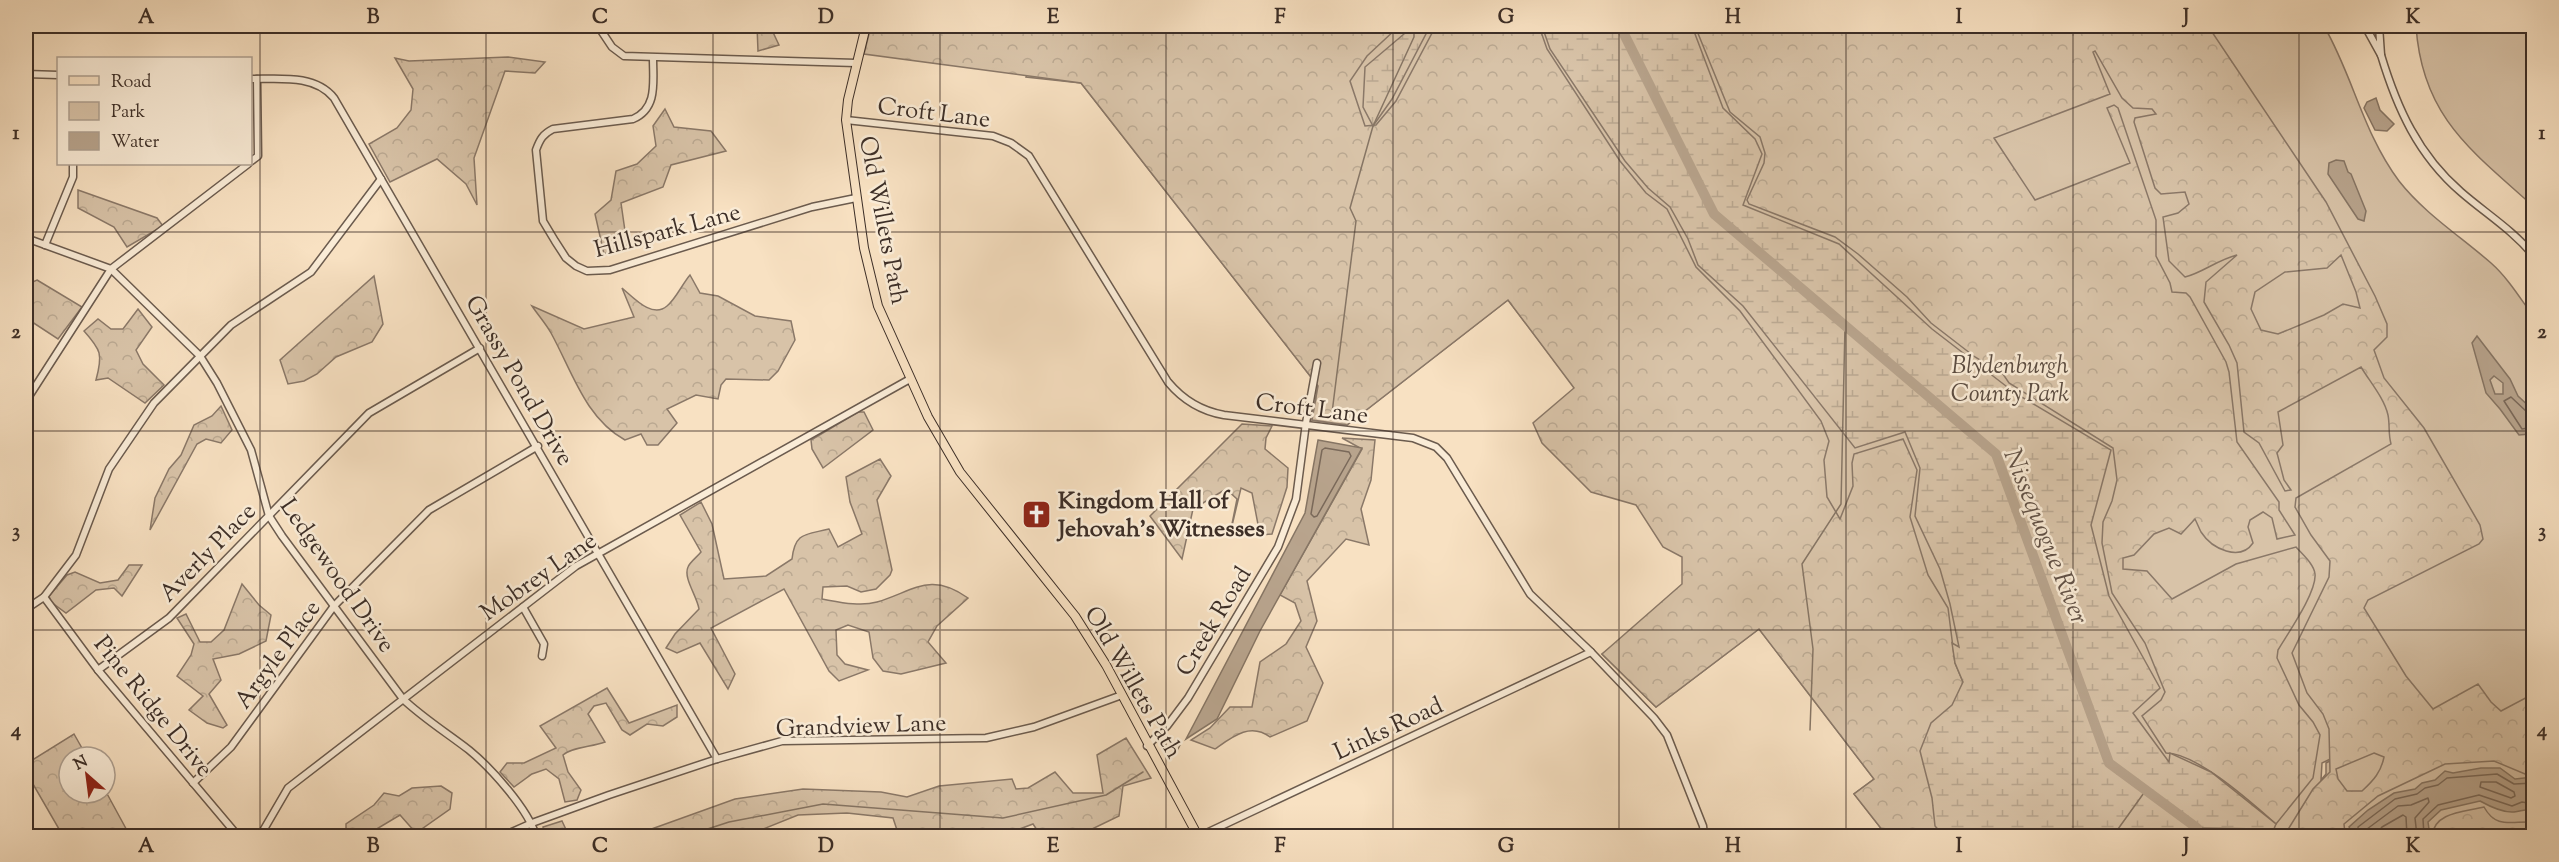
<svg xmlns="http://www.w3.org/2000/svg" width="2559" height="862" viewBox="0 0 2559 862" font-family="'Sorts Mill Goudy',serif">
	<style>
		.green { fill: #d8c3a8; stroke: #8a7868; stroke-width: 1.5; fill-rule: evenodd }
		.forest { fill: url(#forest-crowns); stroke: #8a7868; stroke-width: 1.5; fill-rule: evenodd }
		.wetland { fill: url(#wetland-marsh); stroke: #8a7868; stroke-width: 1.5 }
		.water { fill: #b8a48d; stroke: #867564; stroke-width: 1.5; fill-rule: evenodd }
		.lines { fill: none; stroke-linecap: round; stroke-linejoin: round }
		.shore { stroke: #7a695a; stroke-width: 1.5 }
		.stream { stroke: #867564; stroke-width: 1.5 }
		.river { stroke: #b8a48d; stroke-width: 10 }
		.minor-casing { stroke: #6b5b4e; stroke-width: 9 }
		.major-casing { stroke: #3c2e27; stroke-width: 10 }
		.minor { stroke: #faecd7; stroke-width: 6 }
		.major { stroke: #f8e1c2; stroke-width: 8 }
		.grid { fill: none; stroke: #3c2e27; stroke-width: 1.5; stroke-opacity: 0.55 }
		.labels { text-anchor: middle; stroke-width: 5; stroke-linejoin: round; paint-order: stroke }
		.street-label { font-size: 24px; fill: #3c2e27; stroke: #faecd7 }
		.park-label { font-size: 24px; font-style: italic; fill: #5b4c41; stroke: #faecd7 }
		.poi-label { font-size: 24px; font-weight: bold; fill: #3c2e27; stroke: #faecd7; text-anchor: start }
		.water-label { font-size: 26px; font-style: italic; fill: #615146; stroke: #faecd7 }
		.neatline { fill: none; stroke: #3c2e27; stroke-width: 2 }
		.grid-label { font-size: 20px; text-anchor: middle; font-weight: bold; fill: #3c2e27 }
	</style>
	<defs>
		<pattern id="forest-crowns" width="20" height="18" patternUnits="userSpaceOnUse" patternTransform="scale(1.5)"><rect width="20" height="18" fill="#d8c3a8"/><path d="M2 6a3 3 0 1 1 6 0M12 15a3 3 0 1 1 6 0" fill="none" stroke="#baa891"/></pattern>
		<pattern id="wetland-marsh" width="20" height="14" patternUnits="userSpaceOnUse" patternTransform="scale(1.5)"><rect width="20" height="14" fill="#d8c3a8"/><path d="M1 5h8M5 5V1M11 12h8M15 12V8" fill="none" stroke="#baa891"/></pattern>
	</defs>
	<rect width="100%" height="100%" fill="#f8e1c2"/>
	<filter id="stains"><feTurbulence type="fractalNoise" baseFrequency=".00333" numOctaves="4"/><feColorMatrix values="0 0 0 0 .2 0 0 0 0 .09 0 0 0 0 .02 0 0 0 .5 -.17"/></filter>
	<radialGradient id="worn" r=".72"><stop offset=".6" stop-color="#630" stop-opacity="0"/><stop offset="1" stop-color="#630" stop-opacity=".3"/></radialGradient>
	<g class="green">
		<path d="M1040,26h1284c29,50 39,107 75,155 25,32 61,55 92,82 17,15 29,35 42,53v520h-646l-33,-42 20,-15 -115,-150 -103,78 -54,-53 111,-84 -205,-270 -161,125 -35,-5 6,-34 -237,-303 -55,-6zM2390,730l-64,33v11l-5,6 1,-17z"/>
		<path d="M2416,26h117v180c-61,-55 -111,-89 -117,-180z"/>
	</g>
	<g class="forest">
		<polygon points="757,26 770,26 779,45 758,51"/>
		<polygon points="871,26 1397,26 1397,28 1367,56 1350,81 1365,126 1376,125 1396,101 1432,33 1432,26 1539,26 1547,49 1620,161 1646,193 1667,209 1696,267 1740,311 1821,421 1829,441 1824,460 1827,497 1840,519 1853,486 1852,463 1854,454 1903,439 1917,470 1910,517 1928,575 1948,608 1955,663 1963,682 1993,836 1887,836 1854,794 1874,779 1759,629 1656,707 1602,654 1682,584 1682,557 1663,547 1636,505 1591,492 1542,443 1533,423 1574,388 1508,300 1347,425 1312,420 1318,386 1081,83 864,54"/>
		<path d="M1695,26h513l118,176 49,94 12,28v13l-13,13 10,28 40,50 56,97 3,14 -4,5 -111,56 -4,8 42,68 27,33 45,-25 13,18 10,9 32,-17v80h-8l-31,-13 -49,3 -67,32 -34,28 1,10 -5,2h-56l29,-47 17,-17 -1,-43 -6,-15 -16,-21 -15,-40 37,-76 1,-16 -19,-26 -16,-28 1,-9 95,-54c-3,-11 -1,-19 -3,-29 -4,-17 -18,-33 -27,-48l-83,45 5,33 -6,8 7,27 7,10 -6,1 -26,-48 -15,-11 -7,-69 -8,-18 -25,-43 2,-20 31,-27c-20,5 -35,18 -52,22l-16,-16 -6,-44 15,-4 11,-9 -4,-12 -24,2 -6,-6 -21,-66 1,-4 21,-4 -4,-5 -19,-1 -11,-10 -27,-47 -2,1 17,42 -116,44 41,62 95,-37 -23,-55 7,-3 4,3 38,112v36l14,27 2,9 14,1 4,4 36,65 3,10 8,70 42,60v8l16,25 -18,4 -5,-21 -9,-6 -13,8 -2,7 5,16c-13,19 -41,6 -52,-11 -2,-4 -4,-9 -6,-13l-14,15 -12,-6 -15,6 -20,21 -11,3v11l24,2 25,28 64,-35 60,-17c6,7 18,17 19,27 2,18 -27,59 -37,76l-1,8 22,47 14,17 7,13 -7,43 -37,46c-23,-20 -79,-71 -110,-71l-24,-37 19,-16 4,-8 -20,-49 -33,-50 -10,-50 1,-21 9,-21 5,-21 -4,-32 -104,-65 -6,-9 -28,-17 -44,-34 -24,-26 -49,-43 -23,-17 -86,-33 -2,-4 17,-37 1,-10 -5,-16 -30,-25zM2341,255l15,37 4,16 -17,-4 -19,11 -46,19 -17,-4 -10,-21 4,-17 30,-20 42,-4zM2374,753l10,4c-3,15 -10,23 -22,34h-15l-9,-12 -2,-10z"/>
		<polygon points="508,57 545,62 535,73 505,71 474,158 477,205 466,184 437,159 390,182 369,144 397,128 411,110 413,89 395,58 409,61"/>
		<polygon points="665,109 674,127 711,131 726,151 671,165 663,187 621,203 627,245 604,254 595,214 611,200 616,171 637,164 656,146 653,126"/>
		<polygon points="78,190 157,218 163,226 127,247 114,227 78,208"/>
		<path d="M690,275l10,18 18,3 37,20 36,5 4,19 -17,31 -9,9 -43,-1 -5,6 -3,14 -22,-4 -29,14 10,14 -19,22h-11l-6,-11 -16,6c-40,-22 -53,-69 -74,-107 -5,-9 -13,-18 -19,-27l52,23 50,-12 -12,-29c11,9 30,31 45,18 8,-6 16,-23 23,-31z"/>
		<polygon points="374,276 383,324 372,342 336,357 317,374 304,381 288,384 280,360"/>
		<polygon points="37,280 82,307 58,339 26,318 26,285"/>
		<path d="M138,309l14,18 -16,23 7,14 21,21 -19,18 -37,-25 -12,2c7,-26 5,-30 -12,-49l14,-12 13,10h12z"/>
		<polygon points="221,406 232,430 221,443 206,439 197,444 150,530 155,498 169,469 181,455 194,425 212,416"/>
		<polygon points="858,412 864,412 873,430 823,468 812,449 811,440"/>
		<polygon points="1242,424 1272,426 1266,438 1265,449 1288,468 1287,487 1272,534 1260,535 1252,493 1241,488 1230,534 1237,499 1226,489 1193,509 1182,559 1150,516"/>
		<path d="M1342,438l33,2 -4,40 -10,29 8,36 -23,-6 -39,42 10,40 -11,26 17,36 -16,38 -37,16c-20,-15 -38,0 -55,12l-24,-9 19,-12 20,-21h22l8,-45 26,-18 15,-23 -6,-18 -15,-8 82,-146z"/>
		<path d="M880,459l11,17 -14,24 15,70 -2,5 -14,14 -15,3 -14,-6 -24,1 -1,12c17,3 38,8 55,3 37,-11 53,-31 91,-4l-31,28 -9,16 18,21 -45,11 -18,-3 -10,-13 -4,-26 -21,-7 -12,5 1,25 8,9 23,6 -29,11 -10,-10 -45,-82 -73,39 24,46 -7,15 -28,-46 -23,10 -11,-5 9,-14 24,-25c-2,-13 -16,-31 -11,-42 2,-5 9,-10 13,-15l-21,-37 21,-13 11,22 12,55 42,-3 26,-17c3,-27 13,-24 37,-30l9,18 24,-13 -12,-32 -4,-25z"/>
		<polygon points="129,565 142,565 122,596 114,588 96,590 66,613 51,602 49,596 67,575 75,572 100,583 118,580"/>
		<polygon points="242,584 259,605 271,615 266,641 239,654 213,659 221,680 209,694 227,725 223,728 207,723 189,710 203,696 177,676 191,655 194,644 177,618 186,614 200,642 211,642 224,630"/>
		<path d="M607,688l22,35 48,-18v12l-14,9 -16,-2 -17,11 -8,-5 -16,-27 -12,3 -6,8 17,28c-13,5 -33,5 -42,13l5,17 13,18 -4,10 -12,2 -6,-23 -13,-10 -14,5 -18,13 -14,-15 7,-9h17l32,-15 -16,-22z"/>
		<polygon points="74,734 87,757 69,757 69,793 105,793 105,790 130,836 63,836 26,772 26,764"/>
		<polygon points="1126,738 1151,778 1123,786 1119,816 1092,829 1092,836 1041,836 1033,824 1009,833 1006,836 984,836 982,832 957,836 899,836 893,818 847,813 798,815 746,836 632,836 735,799 803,789 881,792 907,797 939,786 1012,779 1016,789 1028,788 1055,772 1073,793 1103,793 1097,755"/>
		<polygon points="441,786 452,793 450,809 416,833 400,815 365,836 356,836 346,828 346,824 374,805 384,793 399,796 412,788"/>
		<path d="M2484,807c12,22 27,14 49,15v14h-101c2,-24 32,-24 52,-29z"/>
		<polygon points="562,821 569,836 545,836 543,827"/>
	</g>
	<g class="wetland">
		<polygon points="1404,26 1428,26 1428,30 1392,99 1373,126 1363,107 1365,67 1404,34"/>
		<polygon points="1542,26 1692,26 1723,108 1755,139 1762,154 1743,205 1839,244 1932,329 2015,393 2111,450 2091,525 2109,596 2160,688 2133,713 2169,762 2170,753 2211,772 2276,824 2271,836 1944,836 1935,826 1932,798 1920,751 1931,723 1952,705 1963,682 1955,663 1952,643 1959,647 1950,604 1940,569 1915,516 1920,468 1905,432 1855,448 1743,306 1698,265 1688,239 1670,207 1648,188 1625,161 1550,49"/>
	</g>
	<g class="water">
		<polygon points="2376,98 2380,110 2394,124 2387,131 2375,130 2364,108 2367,102"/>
		<polygon points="2336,160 2344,161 2348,172 2351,174 2366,211 2364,221 2358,219 2328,174 2329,163"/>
		<polygon points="2533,171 2533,204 2527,194"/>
		<path d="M2477,336l33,43 8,17 15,14v21l-3,3 -11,1 -19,-26 -14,-16 -14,-50zM2494,376l9,7v11h-8l-5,-14z"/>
		<polygon points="1318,440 1362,448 1260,631 1217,719 1186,739 1305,513"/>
		<path d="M2481,768h19l15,11 18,-2v33c-8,-1 -11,1 -19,2 -11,1 -25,-6 -34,-11l-39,9 -13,12 2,14h-76l-5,-9 19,-17 26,-17 21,-4 7,-6 13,-3 10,-9 8,2z"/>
	</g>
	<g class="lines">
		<g class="shore">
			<polyline points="2534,414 2528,413 2511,397 2504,401 2522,429 2534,427"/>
			<polygon points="1325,448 1349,452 1351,456 1317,516 1314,517 1311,514 1322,450"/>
			<polygon points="2481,782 2496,782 2514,792 2515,796 2511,798 2480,787"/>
			<polyline points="2359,836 2358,827 2395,799 2417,794 2425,788 2438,785 2447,778 2497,774 2514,784 2534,783"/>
			<polyline points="2366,836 2367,829 2398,806 2411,805 2428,798 2429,802 2415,818 2417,836"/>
			<polyline points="2375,836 2382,827 2403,815 2406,817 2407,836"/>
			<polyline points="2424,836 2423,819 2438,805 2479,795 2512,806 2522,802 2534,804"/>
		</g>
		<g class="stream">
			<polyline points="1332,413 1356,221 1350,208 1373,126 1414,37 1414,26"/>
			<polyline points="1810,730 1813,649 1802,564 1841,504 1845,326"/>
			<polyline points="1177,751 1180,745"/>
			<polyline points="2197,828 2264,829 2274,836"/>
			<polyline points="686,836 729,822 823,804 1003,818 1106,795 1143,772"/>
			<polyline points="2113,836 2146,790"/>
		</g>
		<polyline class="river" points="1620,26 1714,214 1996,454 2109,763 2197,828"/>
		<defs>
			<g id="minor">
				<polyline points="598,26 612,47 624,56 856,63"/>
				<polyline points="2365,26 2381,55 2379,26"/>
				<path d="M2381,55c16,53 37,100 80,137 24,21 52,38 73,64"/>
				<path d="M653,58c0,24 5,50 -20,61l-80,10c-10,5 -13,10 -17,21l7,71 12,20 11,17 10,8 11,5 23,-1 202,-63 44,-9"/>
				<polyline points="26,74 58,75"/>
				<path d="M250,79c29,0 65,-5 84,19l383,661"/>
				<path d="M846,120l147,16 18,7 18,13 139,226c15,18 33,29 56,33l189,23 23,9 11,11 83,136 61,58 63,66 13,17 36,91 1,10"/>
				<polyline points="250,162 258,156 257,79"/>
				<path d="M26,238l85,31 89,87 17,27 34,67 18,66 13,20 121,163c20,19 44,34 66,51 22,18 59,59 67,86"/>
				<polyline points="45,245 73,177 73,164"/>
				<polyline points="26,401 111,269 248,164"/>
				<polyline points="44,597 98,670 238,836"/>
				<polyline points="523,607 544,644 542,656"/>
				<polyline points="26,609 44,597 76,555 109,469 154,403 231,325 311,272 381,179"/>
				<polyline points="98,670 169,618 369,413 480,348"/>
				<polyline points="1147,746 1167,726 1188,698 1278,547 1296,499 1306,423 1317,363"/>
				<polyline points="193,783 231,747 334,606 429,510 538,446"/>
				<polyline points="260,836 288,788 576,566 910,379"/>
				<polyline points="503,836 532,823 609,795 717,759 782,741 986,738 1034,727 1122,695"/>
				<polyline points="1200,836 1591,652"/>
			</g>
			<polyline id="major" points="866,26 848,100 846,120 864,248 878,306 928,417 960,472 1075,616 1106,665 1198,836"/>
		</defs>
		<use href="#minor" class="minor-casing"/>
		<use href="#major" class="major-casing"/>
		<use href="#minor" class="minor"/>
		<use href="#major" class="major"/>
	</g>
	<path class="grid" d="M260,26v810M486,26v810M713,26v810M940,26v810M1166,26v810M1393,26v810M1619,26v810M1846,26v810M2073,26v810M2299,26v810M26,232h2508M26,431h2508M26,630h2508"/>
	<defs>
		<symbol id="church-square" viewBox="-11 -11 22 22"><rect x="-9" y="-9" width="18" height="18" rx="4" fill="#8f2418" stroke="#faecd7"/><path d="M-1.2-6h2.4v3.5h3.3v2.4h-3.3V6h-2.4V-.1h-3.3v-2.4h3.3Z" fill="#fff"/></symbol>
	</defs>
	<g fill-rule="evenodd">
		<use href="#church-square" x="1020" y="498" width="33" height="33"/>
	</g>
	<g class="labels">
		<g class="street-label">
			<text transform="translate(934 112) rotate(7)" y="8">Croft Lane</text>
			<text transform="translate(884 220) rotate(79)" y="8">Old Willets Path</text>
			<text transform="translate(667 230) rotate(-15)" y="8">Hillspark Lane</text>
			<text transform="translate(520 380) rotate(60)" y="8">Grassy Pond Drive</text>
			<text transform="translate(1312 408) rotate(7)" y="8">Croft Lane</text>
			<text transform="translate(207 552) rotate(-46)" y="8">Averly Place</text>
			<text transform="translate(338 575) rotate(55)" y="8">Ledgewood Drive</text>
			<text transform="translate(538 576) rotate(-35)" y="8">Mobrey Lane</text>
			<text transform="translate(1213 621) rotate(-59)" y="8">Creek Road</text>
			<text transform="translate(277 654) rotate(-54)" y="8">Argyle Place</text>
			<text transform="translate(1134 682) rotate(60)" y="8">Old Willets Path</text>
			<text transform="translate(154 706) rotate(51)" y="8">Pine Ridge Drive</text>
			<text transform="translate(861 725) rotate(-2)" y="8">Grandview Lane</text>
			<text transform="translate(1388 728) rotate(-25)" y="8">Links Road</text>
		</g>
		<g class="park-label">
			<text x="2010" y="373">Blydenburgh<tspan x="2010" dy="28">County Park</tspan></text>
		</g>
		<g class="poi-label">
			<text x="1058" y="508">Kingdom Hall of<tspan x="1058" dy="28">Jehovah’s Witnesses</tspan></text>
		</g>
		<g class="water-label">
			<text transform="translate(2047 536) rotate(68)" y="9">Nissequogue River</text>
		</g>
	</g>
	<rect width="2559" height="862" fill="none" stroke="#f8e1c2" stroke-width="66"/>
	<rect x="57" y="57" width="195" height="108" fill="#faecd7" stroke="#aea091" stroke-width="1.5"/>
	<rect x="69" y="76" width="30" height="9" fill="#f8e1c2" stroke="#aea091" stroke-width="1.5"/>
	<text x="111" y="87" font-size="18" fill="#3c2e27">Road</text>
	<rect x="69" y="102" width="30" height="18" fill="#d8c3a8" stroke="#aea091" stroke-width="1.5"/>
	<text x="111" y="117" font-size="18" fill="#3c2e27">Park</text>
	<rect x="69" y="132" width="30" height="18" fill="#b8a48d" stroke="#aea091" stroke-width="1.5"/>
	<text x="111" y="147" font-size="18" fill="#3c2e27">Water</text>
	<g transform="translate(87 775) rotate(332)"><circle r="28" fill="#faecd7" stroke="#aea091" stroke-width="1.5"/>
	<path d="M0-4.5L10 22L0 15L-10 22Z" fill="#8f2418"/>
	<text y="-9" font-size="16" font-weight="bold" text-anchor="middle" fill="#3c2e27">N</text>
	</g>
	<rect x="33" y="33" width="2493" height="796" class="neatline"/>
	<g class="grid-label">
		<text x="146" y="23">A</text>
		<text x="373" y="23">B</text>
		<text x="600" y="23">C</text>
		<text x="826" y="23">D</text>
		<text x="1053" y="23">E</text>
		<text x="1280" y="23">F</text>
		<text x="1506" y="23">G</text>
		<text x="1733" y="23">H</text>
		<text x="1959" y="23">I</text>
		<text x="2186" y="23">J</text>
		<text x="2413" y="23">K</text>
		<text x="16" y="139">1</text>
		<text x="2542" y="139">1</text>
		<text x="16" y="338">2</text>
		<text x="2542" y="338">2</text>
		<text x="16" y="537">3</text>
		<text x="2542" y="537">3</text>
		<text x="16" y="736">4</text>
		<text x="2542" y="736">4</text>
		<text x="146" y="852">A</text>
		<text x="373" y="852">B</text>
		<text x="600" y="852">C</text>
		<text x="826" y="852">D</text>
		<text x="1053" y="852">E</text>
		<text x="1280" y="852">F</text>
		<text x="1506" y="852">G</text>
		<text x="1733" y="852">H</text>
		<text x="1959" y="852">I</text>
		<text x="2186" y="852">J</text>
		<text x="2413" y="852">K</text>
	</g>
	<rect width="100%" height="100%" filter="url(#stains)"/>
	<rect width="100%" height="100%" fill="url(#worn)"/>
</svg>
